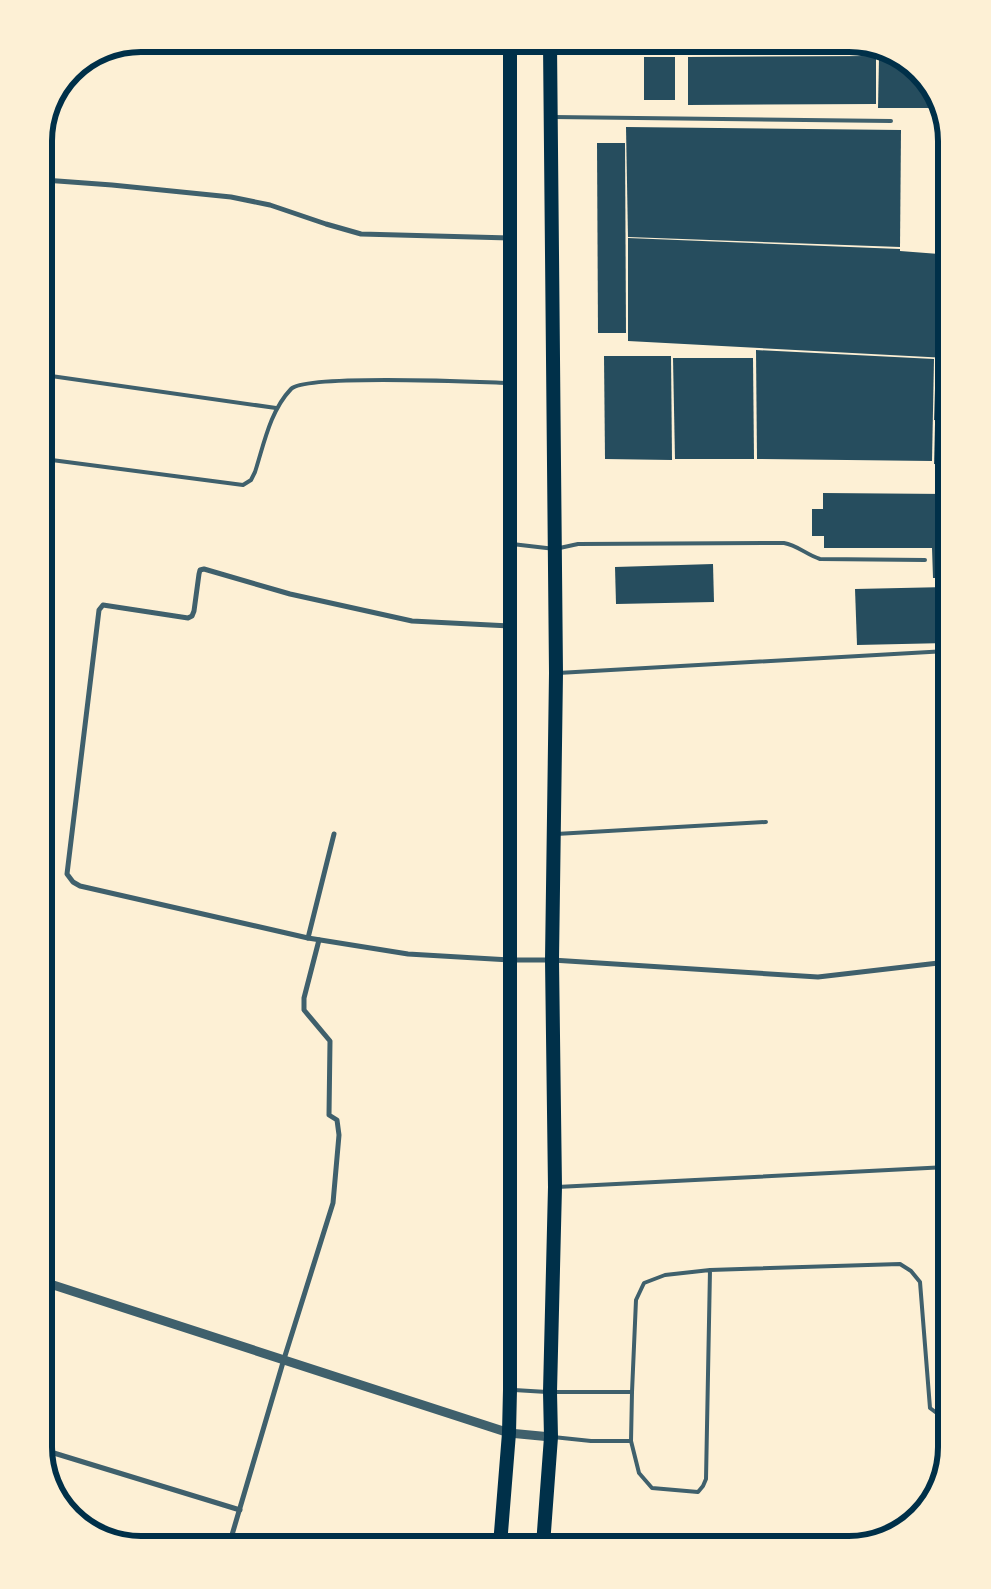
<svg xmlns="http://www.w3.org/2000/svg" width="991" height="1589" viewBox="0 0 991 1589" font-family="Figtree,sans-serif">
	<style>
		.building { fill: #264d5e }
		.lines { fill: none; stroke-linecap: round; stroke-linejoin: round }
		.service { stroke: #3f606c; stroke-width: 4 }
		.minor { stroke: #3f606c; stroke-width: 5 }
		.tertiary { stroke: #3f606c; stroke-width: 9 }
		.trunk { stroke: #003049; stroke-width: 14 }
		.rim { fill: none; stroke: #003049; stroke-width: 6 }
	</style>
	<rect width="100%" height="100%" fill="#fdf0d5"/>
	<g class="building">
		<polygon points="643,44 697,44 697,50 643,49"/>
		<polygon points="700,44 857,44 880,52 700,48"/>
		<polygon points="876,56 876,104 688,105 688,57"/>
		<rect x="644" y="57" width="31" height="43"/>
		<polygon points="879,58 898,58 904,60 937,98 940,108 878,108"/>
		<polygon points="626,127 901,130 900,247 628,237"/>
		<polygon points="597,143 625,143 626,333 598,333"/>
		<polygon points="628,238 900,249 900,251 939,254 938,260 947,261 947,358 628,341"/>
		<polygon points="756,350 934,359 932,461 757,459"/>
		<polygon points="604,356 671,356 672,460 605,459"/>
		<polygon points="673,358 753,358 754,459 675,459"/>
		<polygon points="936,358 947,359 947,421 934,420"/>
		<polygon points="935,424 947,424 947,465 934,464"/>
		<polygon points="823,493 947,494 947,578 933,578 932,548 824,548 824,536 812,536 812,509 823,509"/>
		<polygon points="713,564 714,602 616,604 615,567"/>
		<polygon points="947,587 947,643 857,645 855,589"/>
	</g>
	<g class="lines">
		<g class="service">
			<polyline points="553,117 891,121"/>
			<polyline points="44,375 276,408"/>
			<path d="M44,459l199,26 8,-5 4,-8c9,-28 15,-61 36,-83 15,-15 186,-7 216,-6"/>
			<path d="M512,544l43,5 23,-5 206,-1c13,2 23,12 36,16l105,1"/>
			<polyline points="558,673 947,651"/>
			<polyline points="556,834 766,822"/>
			<polyline points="557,1187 947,1167"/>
			<polyline points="710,1270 706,1479 703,1486 698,1492 652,1488 639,1473 631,1441 632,1392 636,1300 644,1283 665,1275 710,1270 900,1264 911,1271 920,1282 930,1408 938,1414 947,1415"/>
			<polyline points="514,1390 547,1392"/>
			<polyline points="554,1392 632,1392"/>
			<polyline points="553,1437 591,1441 631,1441"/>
		</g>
		<g class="minor">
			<polyline points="44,180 112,185 231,197 270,205 326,224 361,234 510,238"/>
			<polyline points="510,626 412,621 290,594 204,569 200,570 199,574 194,611 192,616 188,618 103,605 99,610 67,874 73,882 80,886 308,938 408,954 511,960 552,960 818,977 947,962"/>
			<polyline points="308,938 334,834"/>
			<polyline points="44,1450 240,1510"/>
			<polyline points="229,1545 284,1359 333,1203 339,1135 337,1120 329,1115 330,1041 304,1010 304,998 319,940"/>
		</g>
		<polyline class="tertiary" points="44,1282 509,1433 551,1437"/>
		<g class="trunk">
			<polyline points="500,1545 509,1433 510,1390 510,44"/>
			<polyline points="543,1545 551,1437 550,1392 555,1187 552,960 556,673 550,44"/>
		</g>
	</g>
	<path d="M0 0H991V1589H0ZM141 52H849A89 89 0 0 1 938 141V1447A89 89 0 0 1 849 1536H141A89 89 0 0 1 52 1447V141A89 89 0 0 1 141 52Z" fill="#fdf0d5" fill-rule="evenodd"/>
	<path class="rim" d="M141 52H849A89 89 0 0 1 938 141V1447A89 89 0 0 1 849 1536H141A89 89 0 0 1 52 1447V141A89 89 0 0 1 141 52Z"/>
</svg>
